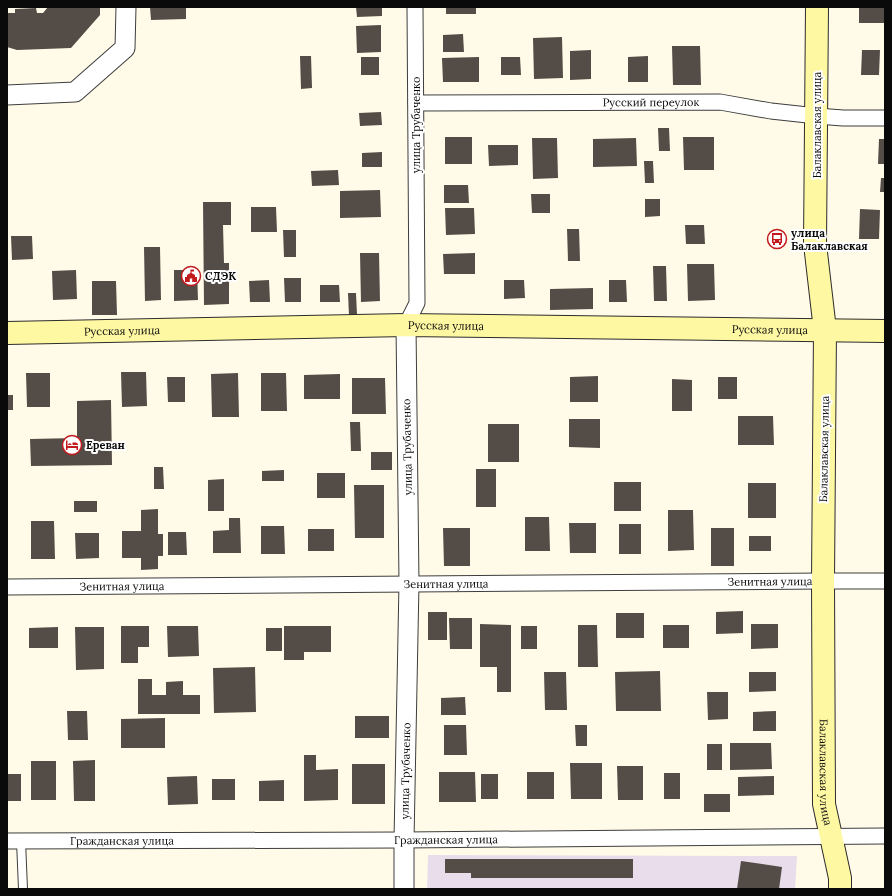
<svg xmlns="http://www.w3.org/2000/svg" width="892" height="896" viewBox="0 0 892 896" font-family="Lora,serif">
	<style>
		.industrial { fill: #eaddeb }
		.building { fill: #544c46 }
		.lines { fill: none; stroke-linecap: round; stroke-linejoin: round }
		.service-casing { stroke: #3d3d3d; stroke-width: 10 }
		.minor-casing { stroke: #3d3d3d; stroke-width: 17 }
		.tertiary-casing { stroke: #3d3d3d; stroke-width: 21 }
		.secondary-casing { stroke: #2c2c2c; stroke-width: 24 }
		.service { stroke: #fff; stroke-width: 8 }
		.minor { stroke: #fff; stroke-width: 15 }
		.tertiary { stroke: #fff; stroke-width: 19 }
		.secondary { stroke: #fff8a3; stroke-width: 22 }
		.labels { text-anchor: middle; stroke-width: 4; stroke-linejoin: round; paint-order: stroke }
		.street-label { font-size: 11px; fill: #0a0a0a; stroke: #fff }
		.poi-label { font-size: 11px; font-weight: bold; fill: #0a0a0a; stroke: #fff; text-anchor: start }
	</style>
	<rect width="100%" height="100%" fill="#fffbe8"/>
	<polygon class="industrial" points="428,855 797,856 795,889 427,889"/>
	<g class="building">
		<polygon points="48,7 100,7 100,15 71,48 17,50 7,47 7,13 15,13 15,9 36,8 37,13 43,13"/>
		<polygon points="150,7 186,7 186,19 151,20"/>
		<polygon points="356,7 382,7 382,16 357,17"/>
		<rect x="446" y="7" width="30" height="7"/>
		<rect x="859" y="7" width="26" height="16"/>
		<polygon points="381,25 381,52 357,53 356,26"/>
		<polygon points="463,34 464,52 443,52 443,35"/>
		<polygon points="562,37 563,78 534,79 533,38"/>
		<polygon points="672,46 700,46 701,85 673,85"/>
		<polygon points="591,50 591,79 570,80 570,51"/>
		<polygon points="862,50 880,50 879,75 861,75"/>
		<polygon points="300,56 311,56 312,88 301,89"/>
		<polygon points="648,56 648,82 628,82 628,57"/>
		<rect x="361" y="57" width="18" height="18"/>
		<polygon points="479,57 479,82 443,82 442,58"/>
		<polygon points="501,57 520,57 521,75 501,75"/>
		<polygon points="381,112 382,125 360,126 359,113"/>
		<polygon points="658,128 669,128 670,151 659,151"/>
		<rect x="445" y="137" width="27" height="27"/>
		<polygon points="683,137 714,137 714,170 684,170"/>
		<polygon points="532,138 557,138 558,178 533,179"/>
		<polygon points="636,138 637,166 593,167 593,139"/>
		<polygon points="879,139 885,139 885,164 878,164"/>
		<polygon points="488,145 518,145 518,165 489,166"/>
		<polygon points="382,152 382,167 362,167 362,153"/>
		<polygon points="644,161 653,161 654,183 645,183"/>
		<polygon points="338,170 339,185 312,186 311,171"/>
		<polygon points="881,178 885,178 885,192 880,192"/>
		<polygon points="444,185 468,185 469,203 444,203"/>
		<polygon points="380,190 381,217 340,218 340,191"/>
		<polygon points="531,194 550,194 550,213 532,213"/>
		<polygon points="645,199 660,199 660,216 645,217"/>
		<polygon points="203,202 231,202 231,225 223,225 224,263 229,263 229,304 204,305"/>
		<polygon points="251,207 276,207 277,232 251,232"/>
		<polygon points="445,208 474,208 475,234 446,235"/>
		<polygon points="860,209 880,210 879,239 859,239"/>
		<polygon points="685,225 704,225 705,244 686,244"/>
		<polygon points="567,229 579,229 580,261 568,261"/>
		<polygon points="283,230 296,230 296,257 284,257"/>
		<polygon points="11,236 32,236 33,259 12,260"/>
		<polygon points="144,247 160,247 161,300 145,301"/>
		<polygon points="360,253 379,253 380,301 361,302"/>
		<polygon points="475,253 475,274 444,274 443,254"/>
		<polygon points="687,264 714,264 715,300 688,301"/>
		<polygon points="653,266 666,266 667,301 654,301"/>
		<polygon points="76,270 77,299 53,300 52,271"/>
		<polygon points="174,270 197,270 198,300 174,301"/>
		<polygon points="284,278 301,278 301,302 285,302"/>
		<polygon points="269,280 270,302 250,302 249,281"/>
		<polygon points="504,280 524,280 525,298 504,299"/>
		<polygon points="609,280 626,280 627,302 609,302"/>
		<polygon points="92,281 116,281 117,315 92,315"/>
		<polygon points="320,285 339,285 340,302 320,302"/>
		<polygon points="593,288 593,309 550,310 550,289"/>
		<polygon points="348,293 356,293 357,315 349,316"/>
		<polygon points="121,372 146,372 147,406 122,407"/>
		<polygon points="26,373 50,373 50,407 27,407"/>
		<polygon points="238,373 239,417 212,417 211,374"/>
		<polygon points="261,373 286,373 287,411 261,411"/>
		<polygon points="340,374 340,399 304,399 304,375"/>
		<polygon points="598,376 598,402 570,402 570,377"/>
		<polygon points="167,377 185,377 185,402 168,402"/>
		<rect x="718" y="377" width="19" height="22"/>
		<polygon points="352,378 385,378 386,414 352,414"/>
		<polygon points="672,379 692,380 692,411 672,411"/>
		<rect x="7" y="395" width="6" height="15"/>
		<polygon points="111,400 112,465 31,466 30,439 77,438 77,401"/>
		<polygon points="738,416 773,416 774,445 738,445"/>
		<polygon points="569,419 600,419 600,448 569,447"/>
		<polygon points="350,422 360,422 361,451 351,451"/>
		<rect x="488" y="424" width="31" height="38"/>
		<rect x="371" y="452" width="21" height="18"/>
		<polygon points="154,467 163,467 164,489 154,489"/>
		<rect x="476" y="469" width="20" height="38"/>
		<polygon points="284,470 284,481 262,481 262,471"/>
		<rect x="317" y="473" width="28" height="25"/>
		<polygon points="224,479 224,511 208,511 208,480"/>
		<rect x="614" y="482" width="27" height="29"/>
		<rect x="748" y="483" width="28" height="35"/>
		<polygon points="354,485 384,485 384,538 355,538"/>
		<rect x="74" y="501" width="23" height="11"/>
		<polygon points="158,509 158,534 163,534 163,556 158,556 158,569 141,570 141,558 122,558 122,531 141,531 141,510"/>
		<polygon points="668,510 693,510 694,550 668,551"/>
		<polygon points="525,517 549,517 550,551 525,551"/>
		<polygon points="229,518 240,518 241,553 213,553 213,531 229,530"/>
		<polygon points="31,521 54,521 55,559 31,559"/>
		<polygon points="569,523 596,523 596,553 570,553"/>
		<rect x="619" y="524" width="22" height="30"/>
		<polygon points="261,526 284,526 285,554 261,554"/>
		<polygon points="443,528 470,528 470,566 444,566"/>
		<rect x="711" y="528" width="23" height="38"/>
		<rect x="308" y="529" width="26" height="22"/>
		<polygon points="168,532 186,532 187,555 168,555"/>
		<polygon points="75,533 99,533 99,558 76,559"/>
		<rect x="749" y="536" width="22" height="15"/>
		<polygon points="743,611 743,633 716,634 716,612"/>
		<rect x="428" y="612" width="19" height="28"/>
		<rect x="616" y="613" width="28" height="25"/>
		<polygon points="449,618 472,618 472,649 450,649"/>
		<polygon points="480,624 511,625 511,692 497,692 497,667 480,667"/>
		<polygon points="751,624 778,624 778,648 751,649"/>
		<polygon points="578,625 597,625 598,667 578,667"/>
		<rect x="663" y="625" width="26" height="23"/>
		<polygon points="121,626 149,626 149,647 138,647 138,663 121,663"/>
		<polygon points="167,626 198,626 199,656 168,657"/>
		<polygon points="284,626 331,626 331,652 304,652 304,660 284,660"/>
		<rect x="521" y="626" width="16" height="23"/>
		<polygon points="58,627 58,648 29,648 29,628"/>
		<polygon points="75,627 104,627 104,669 76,670"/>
		<rect x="266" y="628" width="16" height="23"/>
		<polygon points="255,667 256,712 214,713 213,668"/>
		<polygon points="660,671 661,711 616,711 615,672"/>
		<polygon points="544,672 566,672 567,710 545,710"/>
		<polygon points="749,672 776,672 776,691 749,692"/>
		<polygon points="138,679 152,679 152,695 166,695 166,682 183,681 183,695 200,695 200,714 138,714"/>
		<polygon points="707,692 728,692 728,719 708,720"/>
		<polygon points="465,697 466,715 441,715 441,698"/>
		<polygon points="67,711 87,711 88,740 68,740"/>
		<polygon points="776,711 776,731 753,731 753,712"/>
		<rect x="355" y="716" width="34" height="22"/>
		<polygon points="165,718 165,748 121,748 121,719"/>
		<polygon points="444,725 466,725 467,755 444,755"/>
		<polygon points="575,725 587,725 587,746 576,746"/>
		<polygon points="730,743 771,743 772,769 730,770"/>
		<rect x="707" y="744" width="15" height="26"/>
		<polygon points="304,755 316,755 316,770 338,769 338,800 304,801"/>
		<polygon points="95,760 95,801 74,801 73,761"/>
		<rect x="31" y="761" width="25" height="39"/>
		<polygon points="570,763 602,763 602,799 571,799"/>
		<rect x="352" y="764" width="33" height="40"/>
		<polygon points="617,766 643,766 643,800 618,800"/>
		<polygon points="439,772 475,772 476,802 439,802"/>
		<rect x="527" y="772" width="27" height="27"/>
		<rect x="664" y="773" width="16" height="26"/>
		<rect x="7" y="774" width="14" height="27"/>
		<rect x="481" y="774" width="17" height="25"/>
		<polygon points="197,776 198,804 168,805 167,777"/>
		<polygon points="774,776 774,795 738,796 738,777"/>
		<rect x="212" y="779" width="23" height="21"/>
		<polygon points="284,780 284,801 259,801 259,781"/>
		<rect x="704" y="794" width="26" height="18"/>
		<polygon points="445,859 633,859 633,878 471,878 471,873 445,873"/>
		<polygon points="741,861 782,867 779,889 737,889"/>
	</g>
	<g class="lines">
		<defs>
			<polyline id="service" points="21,841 23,889"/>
			<g id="minor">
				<path id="s1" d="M416,103l304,-1 51,9 46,5 26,2h42"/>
				<polyline points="406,325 417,303 415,7"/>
				<path id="s2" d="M7,587l816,-6h62"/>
				<path id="s3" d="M7,841l397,-1 481,-4"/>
			</g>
			<g id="tertiary">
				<polyline points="7,95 75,92 125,48 126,7"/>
				<path id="s4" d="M404,889v-49l5,-257 -3,-258"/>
			</g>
			<g id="secondary">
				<path id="s5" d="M817,7l-2,237 10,86 -2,251 1,223 16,74v11"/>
				<path id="s6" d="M7,333l399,-8 479,6"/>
			</g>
		</defs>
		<use href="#service" class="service-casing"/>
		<use href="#minor" class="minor-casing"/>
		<use href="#tertiary" class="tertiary-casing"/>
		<use href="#secondary" class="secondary-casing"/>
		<use href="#service" class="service"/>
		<use href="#minor" class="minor"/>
		<use href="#tertiary" class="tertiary"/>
		<use href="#secondary" class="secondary"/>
	</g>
	<defs>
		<symbol id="bus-ring" viewBox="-11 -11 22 22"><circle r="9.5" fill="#fff" stroke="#c21a1d" stroke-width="1.5"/><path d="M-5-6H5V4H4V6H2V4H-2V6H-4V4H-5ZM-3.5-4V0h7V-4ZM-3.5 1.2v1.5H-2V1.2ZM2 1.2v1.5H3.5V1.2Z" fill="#c21a1d"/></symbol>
		<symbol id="civic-ring" viewBox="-11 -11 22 22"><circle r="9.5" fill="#fff" stroke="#c21a1d" stroke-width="1.5"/><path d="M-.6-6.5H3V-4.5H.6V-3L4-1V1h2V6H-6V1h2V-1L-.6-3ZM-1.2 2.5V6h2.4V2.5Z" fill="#c21a1d"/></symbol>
		<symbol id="hotel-ring" viewBox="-11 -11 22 22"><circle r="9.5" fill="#fff" stroke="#c21a1d" stroke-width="1.5"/><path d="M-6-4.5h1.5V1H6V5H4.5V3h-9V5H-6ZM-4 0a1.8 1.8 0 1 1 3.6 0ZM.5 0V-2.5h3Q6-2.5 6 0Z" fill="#c21a1d"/></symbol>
	</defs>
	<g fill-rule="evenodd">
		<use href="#bus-ring" x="766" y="228" width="22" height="22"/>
		<use href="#civic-ring" x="180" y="265" width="22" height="22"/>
		<use href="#hotel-ring" x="61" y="434" width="22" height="22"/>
	</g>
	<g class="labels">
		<g class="street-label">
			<text dy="4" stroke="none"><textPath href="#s1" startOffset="235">Русский переулок</textPath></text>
			<text transform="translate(416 125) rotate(-90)" y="4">улица Трубаченко</text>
			<text transform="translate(817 125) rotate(-90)" y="4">Балаклавская улица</text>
			<text dy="4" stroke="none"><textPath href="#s6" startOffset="439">Русская улица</textPath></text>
			<text dy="4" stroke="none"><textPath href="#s6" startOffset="763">Русская улица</textPath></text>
			<text dy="4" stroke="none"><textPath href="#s6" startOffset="115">Русская улица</textPath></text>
			<text transform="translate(407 447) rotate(-91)" y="4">улица Трубаченко</text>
			<text transform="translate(824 449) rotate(-89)" y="4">Балаклавская улица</text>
			<text dy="4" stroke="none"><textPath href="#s2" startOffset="763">Зенитная улица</textPath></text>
			<text dy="4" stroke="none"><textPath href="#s2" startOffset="439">Зенитная улица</textPath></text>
			<text dy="4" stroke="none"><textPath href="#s2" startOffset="115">Зенитная улица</textPath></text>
			<text dy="4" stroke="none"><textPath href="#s4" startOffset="118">улица Трубаченко</textPath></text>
			<text dy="4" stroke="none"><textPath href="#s5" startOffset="766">Балаклавская улица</textPath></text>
			<text dy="4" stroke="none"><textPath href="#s3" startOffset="439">Гражданская улица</textPath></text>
			<text dy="4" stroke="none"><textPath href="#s3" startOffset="115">Гражданская улица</textPath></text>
		</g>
		<g class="poi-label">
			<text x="791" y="237">улица<tspan x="791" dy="13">Балаклавская</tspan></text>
			<text x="205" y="280">СДЭК</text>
			<text x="86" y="449">Ереван</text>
		</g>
	</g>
	<rect width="892" height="896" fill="none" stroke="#0a0a0a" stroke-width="16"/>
</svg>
